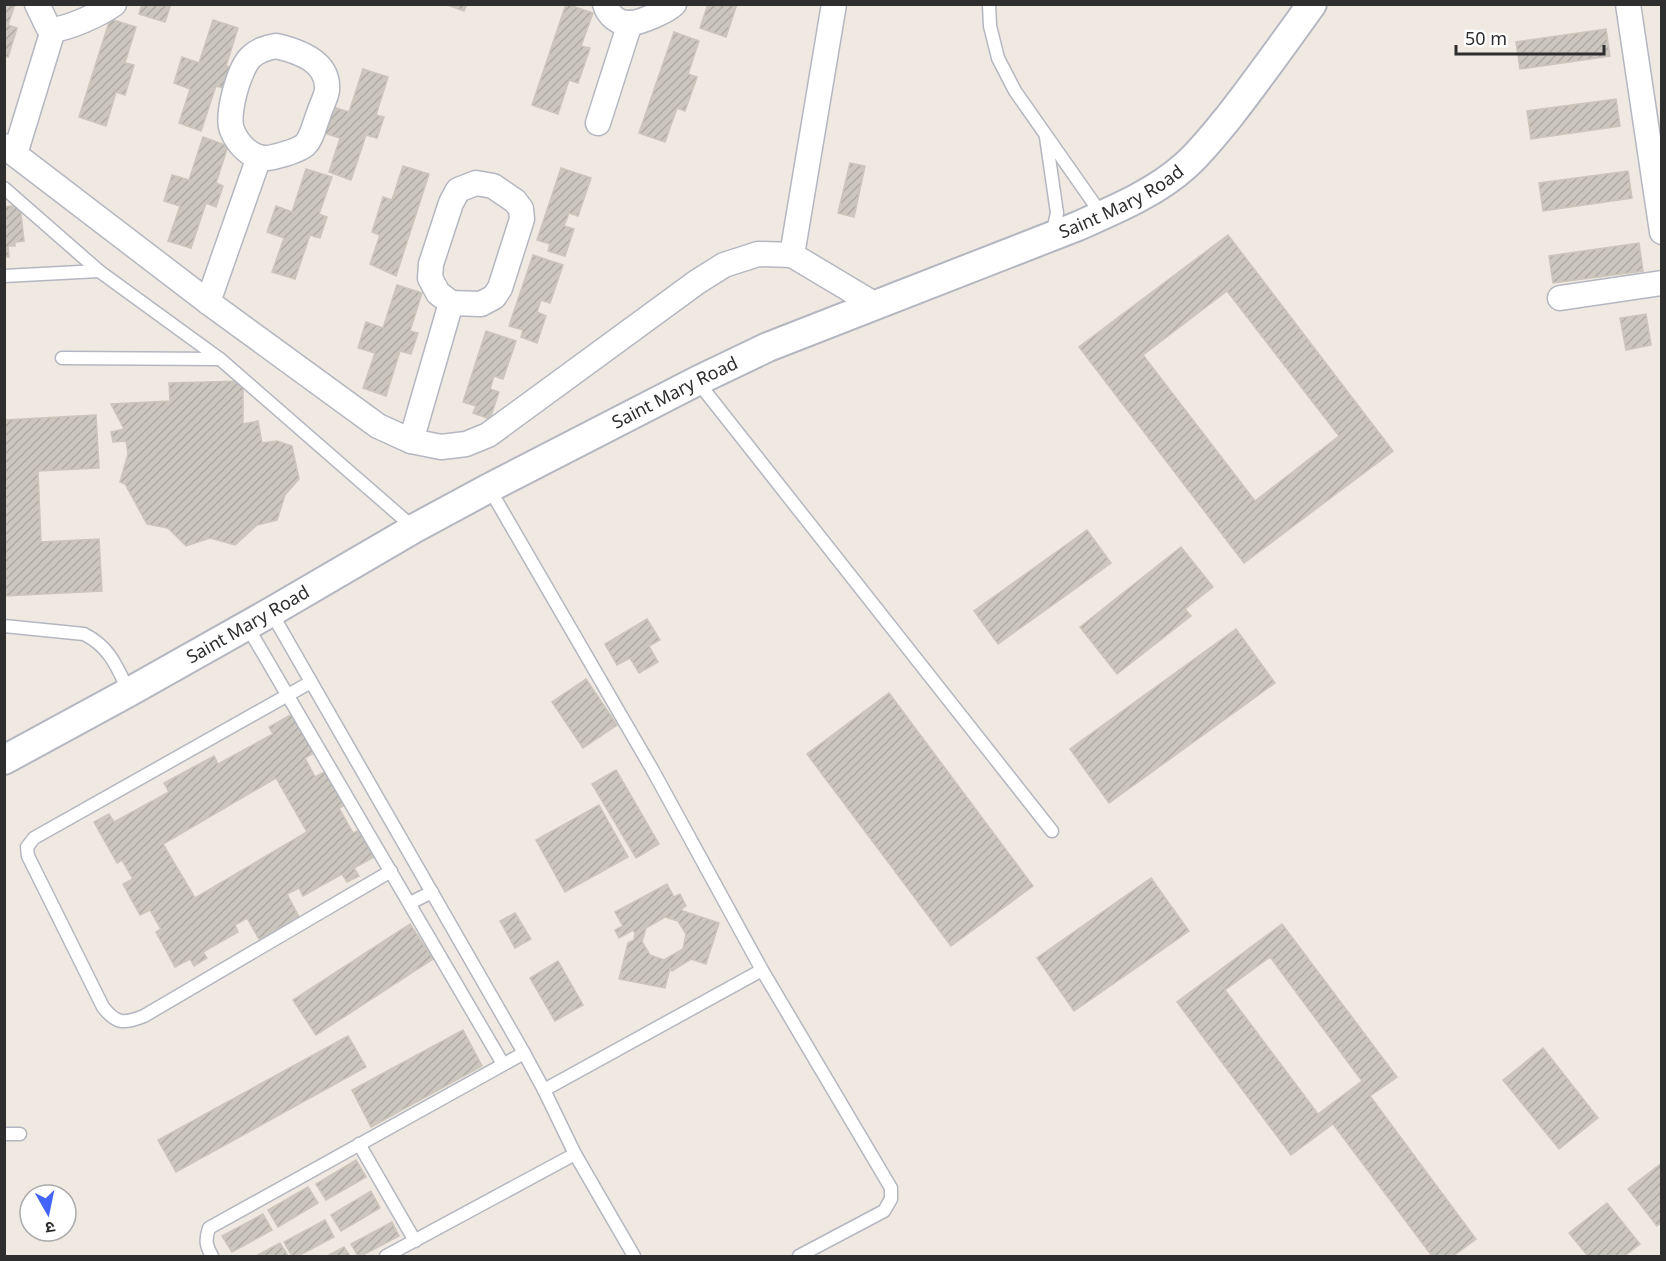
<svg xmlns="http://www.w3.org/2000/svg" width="1666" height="1261" viewBox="0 0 1666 1261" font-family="'Noto Sans','Noto Sans Devanagari',sans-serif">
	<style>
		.building { fill: url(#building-hatch); stroke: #cbc5ba; stroke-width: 1.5; fill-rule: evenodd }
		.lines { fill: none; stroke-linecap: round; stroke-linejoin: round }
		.service-casing { stroke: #b4b7c1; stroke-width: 15 }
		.minor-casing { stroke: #b4b7c1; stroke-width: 27 }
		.tertiary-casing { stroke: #b4b7c1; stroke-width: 32 }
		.service { stroke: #fff; stroke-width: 12 }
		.minor { stroke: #fff; stroke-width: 24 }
		.tertiary { stroke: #fff; stroke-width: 28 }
		.labels { text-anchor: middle; stroke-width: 4.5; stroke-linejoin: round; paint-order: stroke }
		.street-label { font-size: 18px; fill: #2e2e2e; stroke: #fff }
	</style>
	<defs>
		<pattern id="building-hatch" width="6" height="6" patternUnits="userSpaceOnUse" patternTransform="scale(1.5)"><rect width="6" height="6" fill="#cbc7bf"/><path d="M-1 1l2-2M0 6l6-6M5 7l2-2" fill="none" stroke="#afaba4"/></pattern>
	</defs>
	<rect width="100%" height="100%" fill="#efe9e1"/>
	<g class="building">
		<polygon points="4,4 15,4 8,25 17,28 8,57 4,56"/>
		<polygon points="142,4 171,4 165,22 139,14"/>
		<polygon points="445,4 467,4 464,11"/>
		<polygon points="566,4 593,13 581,46 590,48 578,83 569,80 558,114 532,105"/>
		<polygon points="708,4 737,4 726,37 700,28"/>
		<polygon points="110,19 136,27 125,63 134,65 125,95 116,92 106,126 79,117"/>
		<polygon points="213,20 238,28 226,66 233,68 227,89 216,86 201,131 179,123 190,89 174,83 182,57 199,63"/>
		<polygon points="1606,29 1610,56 1520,69 1516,42"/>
		<polygon points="674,32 699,41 688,74 697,77 685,111 677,108 665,142 639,133"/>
		<polygon points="363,69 388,77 376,115 384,117 377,138 366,135 351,180 329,172 340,138 324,133 333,107 349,112"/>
		<polygon points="1616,99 1620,126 1531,139 1527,111"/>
		<polygon points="203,137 228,146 216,183 223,186 216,207 206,203 191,248 168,241 180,206 164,201 172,175 189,180"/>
		<polygon points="850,163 865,166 854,217 838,213"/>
		<polygon points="403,166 429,174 396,276 370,264 380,235 372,232 383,197 392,200"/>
		<polygon points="561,168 591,178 578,216 569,213 564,226 574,229 565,256 548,251 550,244 537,240"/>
		<polygon points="306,169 332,177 319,214 327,217 320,238 310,235 295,279 272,272 284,238 267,232 276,206 292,212"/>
		<polygon points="1628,171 1632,198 1543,211 1539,183"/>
		<polygon points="20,205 24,241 15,242 15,246 8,246 9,257 4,257 4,207"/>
		<path d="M1228,235l165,216 -149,112 -165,-216zM1227,291l112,145 -84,65 -112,-146z"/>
		<polygon points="1639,243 1643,271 1553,283 1549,256"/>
		<polygon points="533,255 563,265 550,303 541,300 537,312 546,316 537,343 521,337 523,330 509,326"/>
		<polygon points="397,285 422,293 410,331 418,333 411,354 400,351 386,396 363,388 375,353 358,348 366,322 383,328"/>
		<polygon points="1646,314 1651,345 1626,350 1620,318"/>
		<polygon points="486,331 516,341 503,379 494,376 490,389 499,392 490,419 473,413 476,406 463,402"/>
		<polygon points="243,381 243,424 258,421 262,443 277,441 292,446 299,479 285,495 277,520 257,525 235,545 210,538 186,546 168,528 147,524 125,484 120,482 128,454 126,441 113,442 111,432 124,429 111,404 170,401 169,383"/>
		<polygon points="96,415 99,468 38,471 41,542 99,539 102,591 4,596 4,420"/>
		<polygon points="1087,530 1111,563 998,644 974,611"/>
		<polygon points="1181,547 1213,587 1185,609 1191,616 1117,674 1080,627"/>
		<polygon points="647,619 660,640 649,646 658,662 639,673 630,658 617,665 605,644"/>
		<polygon points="1236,629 1275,683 1109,803 1070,749"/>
		<polygon points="586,679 617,725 583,748 552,702"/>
		<polygon points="889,693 1033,886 951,946 807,754"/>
		<path d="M294,713l21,39 -10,6 10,19 11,-6 19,34 -6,3 14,25 6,-3 15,27 -20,11 5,8 -12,6 -5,-8 -39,22 -4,-8 -12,6 12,23 -40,22 -12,-21 -12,7 3,7 -35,20 4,6 -13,8 -4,-7 -15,8 -19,-35 5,-3 -11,-19 -10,5 -17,-31 10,-5 -11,-19 -5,3 -23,-41 15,-8 5,8 55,-30 -5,-9 50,-27 4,8 55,-30 -4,-7zM276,778l31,54 -112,66 -32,-54z"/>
		<polygon points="616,770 659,844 636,858 592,784"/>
		<polygon points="599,805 628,857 565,892 536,840"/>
		<polygon points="1151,878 1189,931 1074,1011 1037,958"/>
		<path d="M667,884l7,13 6,-3 6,12 -5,3 2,2 36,12 -13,41 -15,-5 -19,12 -2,-3 -5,20 -46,-9 9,-36 6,-3 1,-7 -2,-3 -14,8 -4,-8 8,-4 -8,-14zM665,917l13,4 8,13 -3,15 -19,11 -14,-5 -8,-13 4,-14z"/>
		<polygon points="515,913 531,939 515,948 500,921"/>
		<polygon points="410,924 433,959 316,1035 293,1000"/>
		<path d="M1282,924l115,153 -27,19 106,143 -23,17h-21l-99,-132 -42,31 -114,-153zM1270,957l92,124 -44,33 -93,-124z"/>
		<polygon points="558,961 583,1005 555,1021 530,978"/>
		<polygon points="463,1030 482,1066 371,1127 352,1090"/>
		<polygon points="348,1036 366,1067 176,1172 158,1140"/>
		<polygon points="1543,1048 1598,1118 1559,1149 1503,1080"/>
		<polygon points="356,1160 366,1177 326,1200 316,1184"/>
		<polygon points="1662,1163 1662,1222 1657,1226 1628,1189"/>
		<polygon points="308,1187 318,1203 278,1227 268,1210"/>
		<polygon points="371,1191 380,1208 341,1231 331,1215"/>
		<polygon points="1607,1203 1640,1244 1624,1256 1588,1256 1569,1233"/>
		<polygon points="263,1214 272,1230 232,1252 222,1236"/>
		<polygon points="325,1220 334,1237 298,1256 292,1256 284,1242"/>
		<polygon points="392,1222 399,1236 361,1256 358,1256 351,1244"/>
		<polygon points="280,1243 288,1256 256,1256"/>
		<polygon points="344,1247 350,1256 327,1256"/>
	</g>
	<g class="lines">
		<defs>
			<g id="service">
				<polyline points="989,4 990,26 998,58 1015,91 1102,215"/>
				<polyline points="1046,137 1057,213 1052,235"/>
				<polyline points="4,188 99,271 220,359 414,528"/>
				<polyline points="4,276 99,271"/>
				<polyline points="62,358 220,359"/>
				<polyline points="697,381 1052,831"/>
				<polyline points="489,488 652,769 762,970 891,1188 891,1199 884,1211 799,1256"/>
				<polyline points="271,612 524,1053 544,1090 575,1154 386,1256"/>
				<path d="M4,626l80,8c26,13 33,33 45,58"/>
				<polyline points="247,626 503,1064"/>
				<path d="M311,682l-277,156 -7,9 1,9 75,151c13,17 21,17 41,9l247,-145"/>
				<polyline points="410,903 432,892"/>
				<polyline points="544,1090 762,970"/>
				<polyline points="4,1134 20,1134"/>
				<polyline points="359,1144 415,1241"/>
				<polyline points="575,1154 634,1256"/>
				<path d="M212,1256c-6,-10 -7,-16 -3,-28l315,-175"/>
			</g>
			<g id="minor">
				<path d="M37,4l11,23 5,3c19,-3 45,-15 61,-26"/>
				<path d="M605,4c3,11 13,20 25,19 10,0 37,-12 44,-19"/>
				<polyline points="1628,4 1662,232"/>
				<path d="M276,46c22,5 53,15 51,44 -1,8 -7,18 -9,26 -4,10 -6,22 -13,29 -5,4 -11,6 -17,8 -7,2 -15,5 -22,5 -16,0 -29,-15 -34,-28 -6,-15 7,-62 19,-73 7,-7 15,-9 25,-11z"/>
				<polyline points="598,123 630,23"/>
				<polyline points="4,146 208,302 378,426 411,441 441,447 466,444 488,435 697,282 724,265 758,254 792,255 874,304"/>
				<polyline points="15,154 53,30"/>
				<polygon points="476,183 493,186 515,201 521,209 522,219 500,288 494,297 481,304 451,303 438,293 430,278 431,264 451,203 458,190"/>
				<polyline points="792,255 834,4"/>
				<polyline points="1560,298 1662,283"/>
				<polyline points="208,302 259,157"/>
				<polyline points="411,441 451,303"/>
			</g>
			<g id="tertiary">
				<path id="s1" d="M4,760l125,-68 142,-80 144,-84 74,-40 208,-107 71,-34 310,-121c36,-16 77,-33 107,-60 16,-14 29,-31 43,-48 29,-37 56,-75 84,-114"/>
			</g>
		</defs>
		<use href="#service" class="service-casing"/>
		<use href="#minor" class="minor-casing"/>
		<use href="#tertiary" class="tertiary-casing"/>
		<use href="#service" class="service"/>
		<use href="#minor" class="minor"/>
		<use href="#tertiary" class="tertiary"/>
	</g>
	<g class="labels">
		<g class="street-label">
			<text dy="6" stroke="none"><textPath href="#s1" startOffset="1251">Saint Mary Road</textPath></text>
			<text dy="6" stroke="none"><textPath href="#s1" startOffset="765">Saint Mary Road</textPath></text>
			<text dy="6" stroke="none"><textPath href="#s1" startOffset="279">Saint Mary Road</textPath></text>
		</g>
	</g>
	<rect width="1666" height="1261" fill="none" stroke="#2e2e2e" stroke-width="12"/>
	<g transform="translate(48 1213) rotate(171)"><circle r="28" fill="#ffffff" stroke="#ababab" stroke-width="1.5"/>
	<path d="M0-4.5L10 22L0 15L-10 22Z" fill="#4264fb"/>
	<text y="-9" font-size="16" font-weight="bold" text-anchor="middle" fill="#2e2e2e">उ</text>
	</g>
	<path d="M1456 45v9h148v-9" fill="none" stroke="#2e2e2e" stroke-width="3"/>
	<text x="1465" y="45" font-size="18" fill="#2e2e2e" stroke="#ffffff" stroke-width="4.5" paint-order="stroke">50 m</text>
</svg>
